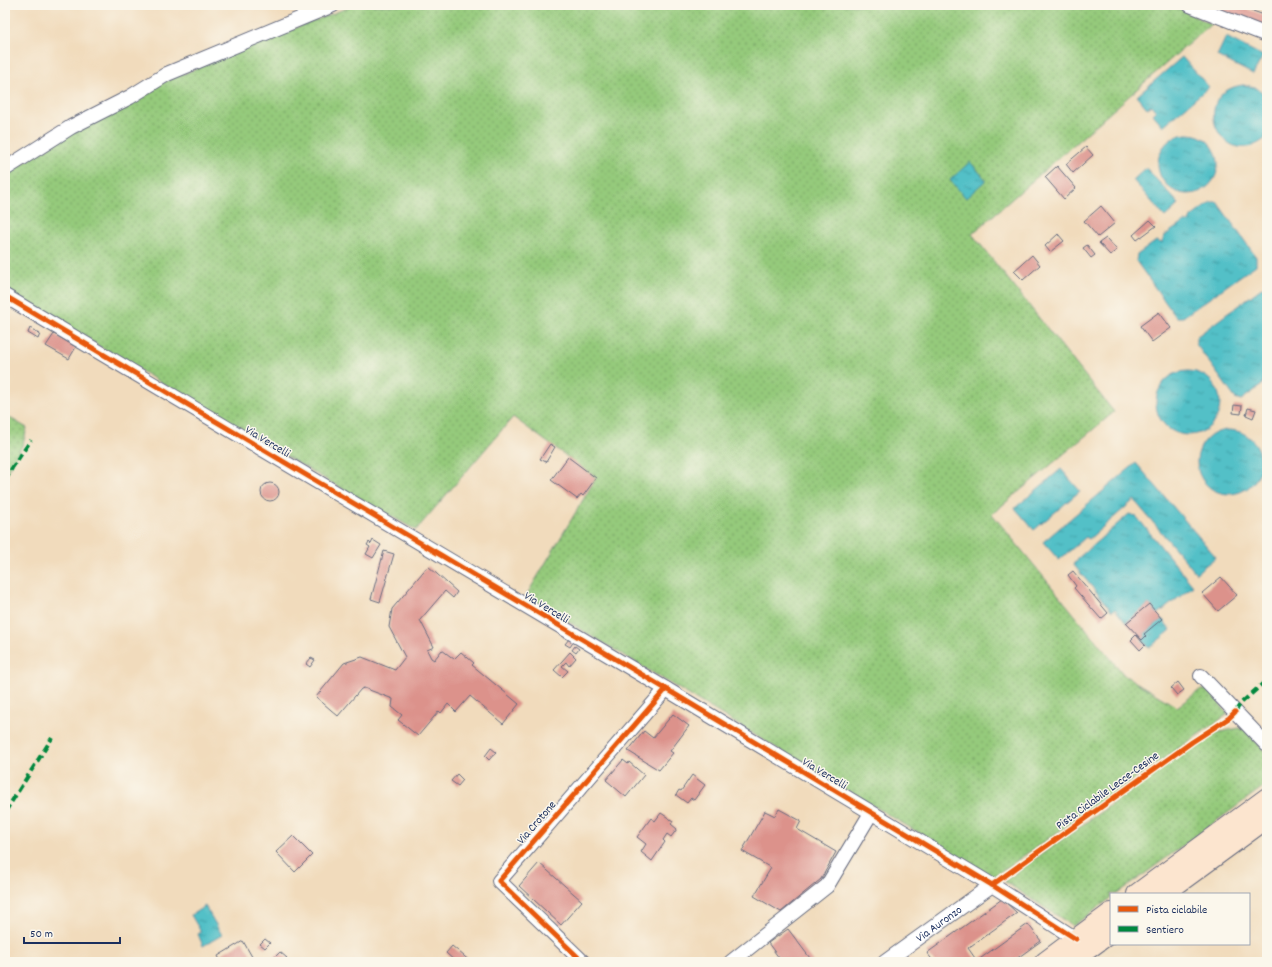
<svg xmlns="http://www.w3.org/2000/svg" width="1272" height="967" viewBox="0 0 1272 967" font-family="Dekko,sans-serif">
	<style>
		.grass { fill: url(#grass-dots); stroke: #587c6c }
		.water { fill: url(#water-ripples); stroke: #367892 }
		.building { fill: #dc928b }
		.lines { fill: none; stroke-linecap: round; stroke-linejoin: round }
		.minor-casing { stroke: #666b7f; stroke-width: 16 }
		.secondary-casing { stroke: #666b7f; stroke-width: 22 }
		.minor { stroke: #fff; stroke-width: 14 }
		.secondary { stroke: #fce5cf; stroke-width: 20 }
		.quiet { stroke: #00873e; stroke-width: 4; stroke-dasharray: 8 4; stroke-linecap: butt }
		.cycleway-casing { stroke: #fbf7ec; stroke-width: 8 }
		.cycleway { stroke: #e8590c; stroke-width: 5 }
		.labels { text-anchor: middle; stroke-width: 3; stroke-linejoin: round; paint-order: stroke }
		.street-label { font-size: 12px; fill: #1b2f5e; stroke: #fbf7ec }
	</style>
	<defs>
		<pattern id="grass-dots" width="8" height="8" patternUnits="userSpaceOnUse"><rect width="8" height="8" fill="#95ca7b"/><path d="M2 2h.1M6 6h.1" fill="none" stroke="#79a468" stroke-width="1.8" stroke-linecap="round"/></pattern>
		<pattern id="water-ripples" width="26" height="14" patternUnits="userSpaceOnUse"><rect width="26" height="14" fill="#52c0c7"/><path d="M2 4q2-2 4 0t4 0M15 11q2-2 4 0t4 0" fill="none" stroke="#439ca5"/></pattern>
	</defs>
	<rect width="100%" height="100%" fill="#fbf7ec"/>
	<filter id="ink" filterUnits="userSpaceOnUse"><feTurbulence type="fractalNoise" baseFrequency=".025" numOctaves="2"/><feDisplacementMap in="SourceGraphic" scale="8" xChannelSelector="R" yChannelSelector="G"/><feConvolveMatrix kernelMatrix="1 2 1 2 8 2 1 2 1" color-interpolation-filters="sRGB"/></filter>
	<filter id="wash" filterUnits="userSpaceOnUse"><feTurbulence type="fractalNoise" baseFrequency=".012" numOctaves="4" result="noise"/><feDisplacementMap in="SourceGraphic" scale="16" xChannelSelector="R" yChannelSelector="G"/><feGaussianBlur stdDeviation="0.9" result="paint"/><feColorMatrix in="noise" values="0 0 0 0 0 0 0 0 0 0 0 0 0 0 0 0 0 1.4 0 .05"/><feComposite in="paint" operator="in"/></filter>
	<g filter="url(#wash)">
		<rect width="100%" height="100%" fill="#f1dbbc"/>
		<g class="grass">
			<polygon points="355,5 1172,5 1211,24 972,234 1114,412 992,514 1124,675 1177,707 1200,690 1209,690 1228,714 993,877 803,764 526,596 596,478 513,417 416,530 332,483 5,291 5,175 73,131 168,80 308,23"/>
			<polygon points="5,415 27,428 23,444 5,475"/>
			<polygon points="1239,728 1245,730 1267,753 1267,784 1117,894 1111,894 1111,898 1073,926 1004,881 1193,746 1215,733"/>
		</g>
		<g class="water">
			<polygon points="1226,37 1263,56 1253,74 1217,56"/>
			<polygon points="1182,57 1209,87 1163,126 1153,114 1156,111 1151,105 1147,108 1137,96"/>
			<path d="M1243,85l12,2 12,9v41c-45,39 -81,-44 -24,-52z"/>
			<circle cx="1188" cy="164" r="30"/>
			<polygon points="970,162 986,180 966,198 950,180"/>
			<polygon points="1146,168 1179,204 1165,217 1133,180"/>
			<polygon points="1211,202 1217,202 1256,257 1256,265 1183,317 1176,317 1136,261 1137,255 1156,241 1162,243 1164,236 1184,222 1189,222 1191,217"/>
			<polygon points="1267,284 1267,379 1264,379 1262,385 1241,400 1235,398 1196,344 1196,337"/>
			<circle cx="1188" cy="403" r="32"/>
			<circle cx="1229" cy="462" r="32"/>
			<polygon points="1136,463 1216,557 1196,573 1134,500 1089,539 1086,537 1059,560 1043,542"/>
			<polygon points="1061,469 1080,491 1034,530 1015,508"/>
			<polygon points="1129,514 1136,516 1193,586 1158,614 1149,604 1126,623 1115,609 1112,611 1073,564 1078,560 1077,559"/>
			<polygon points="1162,619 1171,630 1149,648 1142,640 1146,636 1144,634"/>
			<polygon points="205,906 222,935 203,946 198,934 201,932 191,915"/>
		</g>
		<g id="blocks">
			<g class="building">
				<polygon points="1203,5 1236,5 1267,16 1267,28"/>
				<polygon points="1086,147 1093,155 1073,173 1066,164"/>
				<polygon points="1057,166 1076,188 1064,199 1045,177"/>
				<polygon points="1101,206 1115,223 1098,237 1084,221"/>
				<polygon points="1150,220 1156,226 1137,240 1133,235"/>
				<polygon points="1058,234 1064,241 1050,252 1045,246"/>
				<polygon points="1106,238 1117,250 1110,255 1099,243"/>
				<polygon points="1087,245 1095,255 1091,258 1083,248"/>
				<polygon points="1032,255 1040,265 1023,280 1014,271"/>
				<polygon points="1159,312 1171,328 1152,342 1140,326"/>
				<polygon points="30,328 40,334 38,339 28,333"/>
				<polygon points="54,334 76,347 69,359 46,346"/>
				<polygon points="1234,405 1242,406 1241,414 1233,413"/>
				<polygon points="1248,408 1256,410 1253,418 1246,415"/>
				<polygon points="550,444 555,447 546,462 540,459"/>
				<polygon points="568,457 596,478 583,496 581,494 577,499 551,480"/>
				<circle cx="270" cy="492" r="9"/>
				<polygon points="373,540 381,545 373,558 366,554 370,547 367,545 369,542 371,544"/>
				<polygon points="384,551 394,554 380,602 371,599"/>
				<polygon points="428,566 457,592 453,598 445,591 420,620 434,647 427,650 431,658 434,660 442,650 454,659 461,652 474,663 472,665 519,704 503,724 470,696 456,712 448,704 441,713 439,711 418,736 398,720 402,715 392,707 393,699 364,688 361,689 338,716 316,697 344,663 362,657 395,670 405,657 389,627 392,609"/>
				<polygon points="1073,571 1108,613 1101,619 1074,588 1076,586 1068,575"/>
				<polygon points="1221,577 1237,595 1218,611 1202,593"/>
				<polygon points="1149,604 1162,619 1144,634 1146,636 1142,640 1126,623"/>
				<polygon points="1136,635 1145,645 1140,650 1131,640"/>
				<polygon points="569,639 574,641 570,647 565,644"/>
				<polygon points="575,646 579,649 576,653 572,650"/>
				<polygon points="570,652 576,658 569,666 566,662 562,666 568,671 562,677 554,670"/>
				<polygon points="311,658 315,660 310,667 306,664"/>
				<polygon points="1178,682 1184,690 1177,695 1171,688"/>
				<polygon points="673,714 689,726 670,751 673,753 659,770 628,751 644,731 653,738"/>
				<polygon points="491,748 496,752 489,760 485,756"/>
				<polygon points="623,760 628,764 629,762 644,775 626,797 606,780"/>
				<polygon points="457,774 463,780 458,786 451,781"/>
				<polygon points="692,775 705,785 694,800 691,798 687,803 676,795 679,790 681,791"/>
				<polygon points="779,809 801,821 797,829 836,852 821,879 781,912 754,896 771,868 742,851 765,811 775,816"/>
				<polygon points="661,813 673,821 671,824 677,829 671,837 667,834 663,840 665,842 652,861 641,852 646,844 637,837 651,818 655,821"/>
				<polygon points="293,836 312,855 295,872 276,852"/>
				<polygon points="539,863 582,901 561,925 519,886"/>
				<polygon points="1002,899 1017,913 968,948 977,961 1028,924 1041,941 1012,962 934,962 927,953"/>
				<polygon points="788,929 813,962 782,962 768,943"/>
				<polygon points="265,939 270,943 265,948 260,944"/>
				<polygon points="243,941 255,962 221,962 218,956"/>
				<polygon points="452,946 471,962 456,962 446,953"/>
				<polygon points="280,952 287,958 282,962 275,962 273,959"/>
			</g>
		</g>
	</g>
	<g filter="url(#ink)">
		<use href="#blocks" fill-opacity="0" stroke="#666b7f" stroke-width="1"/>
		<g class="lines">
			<defs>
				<g id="minor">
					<polyline points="1190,5 1267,35"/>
					<polyline points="5,169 71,127 130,97 167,74 333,5"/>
					<polyline points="5,296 666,689 992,885 1076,939"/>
					<polyline points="1201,676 1267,745"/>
					<polyline points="583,962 499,881 666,689"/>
					<polyline points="731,962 827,886 871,813"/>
					<path id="s1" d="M885,962l107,-77"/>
				</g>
				<g id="secondary">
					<polyline points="1137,894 1267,798"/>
					<polyline points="1163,894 1267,818"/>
					<polyline points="1045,962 1111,913"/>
					<polyline points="1070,962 1111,932"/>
				</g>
			</defs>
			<use href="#minor" class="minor-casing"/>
			<use href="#secondary" class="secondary-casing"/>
			<use href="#minor" class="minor"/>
			<use href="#secondary" class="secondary"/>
			<g class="quiet">
				<polyline points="5,481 12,468 31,440"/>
				<polyline points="1235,712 1241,703 1267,680"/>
				<polyline points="5,812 52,738"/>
			</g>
			<defs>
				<g id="cycleway">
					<polyline points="5,296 666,689 992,885 1076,939"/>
					<polyline points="992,885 1192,742 1229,718 1235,712"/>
					<polyline points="583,962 499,881 666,689"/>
				</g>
			</defs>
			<use href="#cycleway" class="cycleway-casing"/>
			<use href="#cycleway" class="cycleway"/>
		</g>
	</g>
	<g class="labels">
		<g class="street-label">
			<text transform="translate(268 441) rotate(31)" y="4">Via Vercelli</text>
			<text transform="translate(547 607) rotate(31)" y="4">Via Vercelli</text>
			<text transform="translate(825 773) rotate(31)" y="4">Via Vercelli</text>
			<text transform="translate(1107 790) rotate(-36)" y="4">Pista Ciclabile Lecce-Cesine</text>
			<text transform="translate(536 822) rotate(-49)" y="4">Via Crotone</text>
			<text dy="4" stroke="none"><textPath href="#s1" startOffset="66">Via Auronzo</textPath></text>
		</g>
	</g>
	<rect width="1272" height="967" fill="none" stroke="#fbf7ec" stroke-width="20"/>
	<rect x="1110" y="893" width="140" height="52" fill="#fbf7ec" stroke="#a1a7b3"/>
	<rect x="1118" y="906" width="20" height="6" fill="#e8590c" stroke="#a1a7b3"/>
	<text x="1146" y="913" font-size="12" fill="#1b2f5e">Pista ciclabile</text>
	<rect x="1118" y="926" width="20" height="6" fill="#00873e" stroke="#a1a7b3"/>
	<text x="1146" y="933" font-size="12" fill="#1b2f5e">Sentiero</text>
	<path d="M24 937v6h96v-6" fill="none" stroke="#1b2f5e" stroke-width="2"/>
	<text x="30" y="937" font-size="12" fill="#1b2f5e" stroke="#fbf7ec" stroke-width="3" paint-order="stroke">50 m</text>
</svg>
